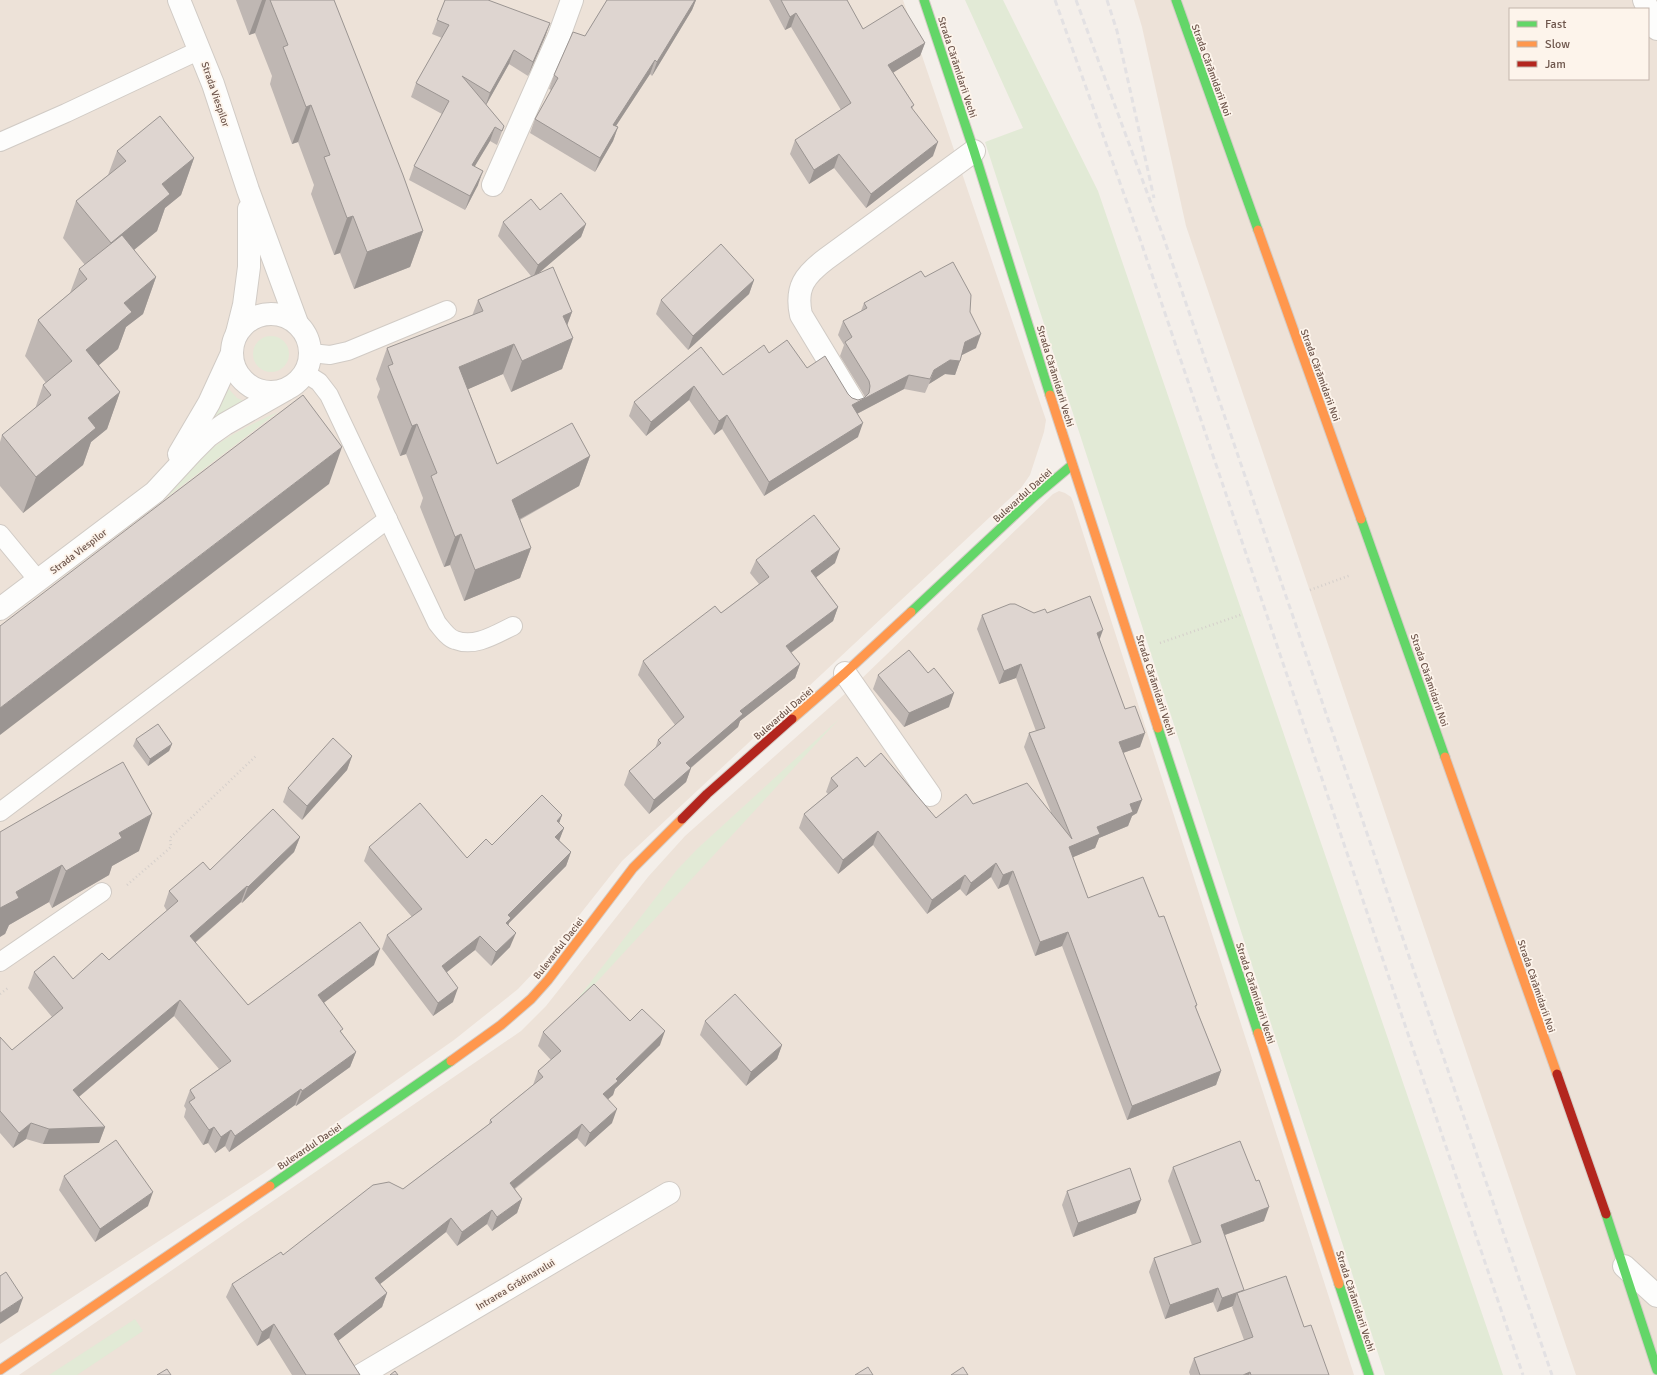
<svg xmlns="http://www.w3.org/2000/svg" width="1657" height="1375" viewBox="0 0 1657 1375" font-family="Signika,sans-serif">
	<style>
		.residential { fill: #ede2d8; fill-rule: evenodd }
		.green { fill: #e2ead6 }
		.lines { fill: none; stroke-linecap: round; stroke-linejoin: round }
		.lane-casing { stroke: #d1cbc5; stroke-width: 20 }
		.street-casing { stroke: #d1cbc5; stroke-width: 24 }
		.fast-casing { stroke: #d4ccc6; stroke-width: 11 }
		.slow-casing { stroke: #d4ccc6; stroke-width: 11 }
		.jam-casing { stroke: #d4ccc6; stroke-width: 11 }
		.path { stroke: #d5cfcb; stroke-width: 2.5; stroke-dasharray: 1 3; stroke-linecap: butt }
		.lane { stroke: #fdfdfc; stroke-width: 18 }
		.street { stroke: #fdfdfc; stroke-width: 22 }
		.fast { stroke: #63d668; stroke-width: 9 }
		.slow { stroke: #ff974d; stroke-width: 9 }
		.jam { stroke: #b3261e; stroke-width: 9 }
		.rail { stroke: #e3e1e3; stroke-width: 3; stroke-dasharray: 6 4; stroke-linecap: butt }
		.wall { fill: #bfb7b3 }
		.shaded-wall { fill: #9b9592 }
		.building { fill: #ded5d0; stroke: #9b9592 }
		.labels { text-anchor: middle; stroke-width: 3.5; stroke-linejoin: round; paint-order: stroke }
		.street-label { font-size: 10px; fill: #6f574d; stroke: #fdf4eb }
	</style>
	<rect width="100%" height="100%" fill="#f4efea"/>
	<g class="residential">
		<polygon points="0,0 903,0 1046,420 1044,432 1030,475 1021,488 622,861 536,970 518,989 454,1040 264,1173 0,1344"/>
		<path d="M1134,0h523v1375h-81l-390,-1149 -44,-199zM1510,9h138v70h-138z"/>
		<polygon points="1059,491 1065,493 1071,497 1073,502 1354,1375 19,1375 521,1031 546,1006 648,877 685,836 857,683 1053,494"/>
	</g>
	<g class="green">
		<polygon points="965,0 1003,0 1098,191 1503,1375 1385,1375 985,142 1023,128"/>
		<circle cx="271" cy="354" r="18"/>
		<polygon points="226,386 237,398 246,402 200,430"/>
		<path d="M278,412l-112,86c9,-11 17,-24 27,-34 25,-24 54,-38 85,-52z"/>
		<polygon points="839,719 559,1023 677,870 697,849"/>
		<polygon points="135,1319 143,1331 77,1375 49,1375"/>
	</g>
	<g class="lines">
		<defs>
			<g id="lane">
				<polyline points="0,142 66,113 200,50"/>
				<polyline points="311,353 330,355 348,351 447,310"/>
				<path d="M305,373l14,9 10,13 108,228c5,6 11,15 18,17 20,8 41,-6 58,-14"/>
				<polyline points="0,534 38,580"/>
				<polyline points="0,812 388,519"/>
				<polyline points="0,962 102,892"/>
			</g>
			<g id="street">
				<polyline points="179,0 213,84 248,190 297,323"/>
				<polyline points="1644,0 1657,29"/>
				<polyline points="493,185 559,36 572,0"/>
				<circle cx="271" cy="353" r="39"/>
				<polyline points="237,333 244,305 249,267 249,209"/>
				<path d="M853,401l-52,-86c-6,-28 4,-40 25,-56l148,-108"/>
				<polyline points="179,454 209,403 232,353"/>
				<polyline points="0,609 155,492 192,452 208,436 225,424 285,390"/>
				<polyline points="845,673 930,795"/>
				<polyline points="1624,1266 1657,1296"/>
				<polyline points="361,1375 669,1193"/>
			</g>
			<g id="fast">
				<polyline points="924,0 974,151 1050,395"/>
				<polyline points="1176,0 1258,230"/>
				<polyline points="1361,519 1445,757"/>
				<polyline points="911,612 1034,497 1072,465"/>
				<polyline points="1158,728 1258,1033"/>
				<polyline points="270,1186 451,1061"/>
				<polyline points="1606,1214 1657,1370"/>
				<polyline points="1339,1284 1369,1375"/>
			</g>
			<g id="slow">
				<polyline points="1258,230 1361,519"/>
				<polyline points="1050,395 1158,728"/>
				<polyline points="792,719 845,673 911,612"/>
				<polyline points="1445,757 1557,1074"/>
				<polyline points="1258,1033 1339,1284"/>
				<polyline points="451,1061 501,1025 531,999 548,980 633,868 682,819"/>
				<polyline points="0,1370 270,1186"/>
			</g>
			<g id="jam">
				<polyline points="682,819 707,794 792,719"/>
				<polyline points="1557,1074 1606,1214"/>
			</g>
		</defs>
		<use href="#lane" class="lane-casing"/>
		<use href="#street" class="street-casing"/>
		<use href="#fast" class="fast-casing"/>
		<use href="#slow" class="slow-casing"/>
		<use href="#jam" class="jam-casing"/>
		<g class="path">
			<polyline points="1310,590 1351,575"/>
			<polyline points="1160,643 1243,614"/>
			<polyline points="127,885 171,847 170,838 257,755"/>
			<polyline points="0,994 8,988"/>
		</g>
		<use href="#lane" class="lane"/>
		<use href="#street" class="street"/>
		<use href="#fast" class="fast"/>
		<use href="#slow" class="slow"/>
		<use href="#jam" class="jam"/>
		<g class="rail">
			<polyline points="1055,0 1141,242 1523,1375"/>
			<polyline points="1076,0 1162,233 1552,1375"/>
			<polyline points="1107,0 1117,31 1154,198"/>
		</g>
	</g>
	<g class="wall">
		<polygon points="236,0 334,0 423,231 410,267 354,289 340,253 334,255 311,194 314,185 298,142 292,144 270,84 272,76 255,33 249,35"/>
		<polygon points="445,0 550,23 545,37 528,76 509,64 486,105 504,126 497,145 490,141 475,166 478,185 465,210 409,180 414,166 442,114 411,97 416,83 442,38 432,34"/>
		<polygon points="607,0 696,0 692,10 652,76 650,74 616,126 618,127 613,141 595,172 530,133 535,119 551,90 549,89 554,75 585,36"/>
		<polygon points="769,0 847,0 863,29 925,43 920,56 893,72 914,105 912,109 933,156 866,208 834,168 809,184 790,154 795,140 841,110 791,27 785,30"/>
		<polygon points="117,151 194,158 181,195 165,208 157,231 134,250 156,277 143,314 126,327 118,349 99,365 120,392 107,429 91,442 83,465 23,513 0,486 0,442 2,435 35,409 43,385 46,383 25,356 38,320 70,293 79,269 85,265 63,238 76,201 108,175"/>
		<polygon points="540,210 586,224 581,237 540,272 572,312 567,325 573,338 562,369 511,392 503,374 468,389 497,464 590,456 579,486 520,520 531,548 520,578 464,601 450,565 444,567 420,507 423,498 406,454 400,456 377,397 380,389 376,379 387,348 472,316 478,300 531,276 498,236 503,222"/>
		<polygon points="925,277 970,312 976,348 962,355 955,375 945,374 929,384 925,393 904,389 857,414 858,437 764,496 722,429 714,435 689,400 646,436 629,416 634,402 723,375 769,353 807,368 848,394 852,398 858,400 865,398 864,395 840,356 844,345 838,335 843,321 861,311 864,303"/>
		<polygon points="754,280 749,294 688,350 656,314 661,300"/>
		<polygon points="756,560 835,563 816,577 838,607 833,621 791,653 800,664 795,678 740,721 738,727 691,768 686,782 649,814 624,785 629,771 655,749 658,740 675,725 638,675 643,661 721,613 759,584 750,573"/>
		<polygon points="1034,613 1047,613 1099,640 1125,709 1140,747 1123,753 1137,813 1132,816 1128,826 1099,838 1095,848 1073,857 1088,898 1159,917 1197,1005 1196,1008 1221,1071 1216,1085 1127,1120 1062,946 1035,956 1008,884 998,889 991,877 966,896 960,889 927,914 873,845 838,874 799,828 804,814 828,794 826,792 831,778 865,767 936,818 973,804 1051,812 1024,747 1029,733 1036,731 1016,678 999,684 977,629 982,615"/>
		<polygon points="878,675 949,707 904,727 873,689"/>
		<polygon points="136,739 172,744 169,751 148,766 133,746"/>
		<polygon points="352,756 347,770 302,820 283,802 288,788"/>
		<polygon points="562,815 559,823 564,828 559,840 571,852 566,866 509,923 508,926 510,947 491,966 475,950 446,972 453,1002 433,1016 382,949 387,935 412,917 364,861 369,847 467,858 492,845"/>
		<polygon points="0,832 139,851 112,866 109,875 52,908 49,902 9,925 5,934"/>
		<polygon points="300,837 294,852 242,903 241,902 195,943 248,1005 374,965 324,1002 342,1033 356,1052 350,1067 296,1106 295,1105 229,1152 225,1146 215,1153 208,1143 203,1145 184,1117 186,1109 184,1106 190,1090 219,1069 174,1016 79,1097 105,1127 99,1143 43,1144 26,1139 13,1148 0,1133 0,1037 12,1050 52,1017 28,988 34,972 73,979 109,960 167,911 164,906 169,891 210,870"/>
		<polygon points="630,1021 660,1045 615,1089 613,1095 608,1099 612,1123 585,1147 577,1138 515,1189 522,1199 517,1213 492,1231 487,1224 457,1246 446,1232 380,1284 387,1293 382,1307 338,1340 360,1375 292,1375 269,1338 257,1346 226,1297 232,1284 403,1189 489,1124 490,1120 533,1085 538,1071 551,1060 538,1046 543,1032"/>
		<polygon points="705,1021 782,1045 777,1059 746,1086 700,1035"/>
		<polygon points="1173,1167 1264,1221 1225,1235 1243,1291 1304,1327 1329,1375 1190,1375 1189,1372 1194,1358 1244,1340 1232,1307 1233,1306 1217,1312 1213,1302 1165,1319 1149,1272 1154,1258 1192,1245 1168,1181"/>
		<polygon points="64,1176 148,1206 95,1242 59,1190"/>
		<polygon points="1067,1191 1136,1213 1073,1237 1062,1205"/>
	</g>
	<g class="shaded-wall">
		<polygon points="262,0 266,0 255,33 249,35"/>
		<polygon points="695,0 696,0 692,10 652,76 657,62"/>
		<polygon points="796,13 791,27 785,30 790,17"/>
		<polygon points="550,23 545,37 528,76 533,62"/>
		<polygon points="925,43 920,56 883,79 888,65"/>
		<polygon points="514,50 509,64 485,107 490,93"/>
		<polygon points="655,60 650,74 608,138 613,125"/>
		<polygon points="311,105 298,142 292,144 306,107"/>
		<polygon points="495,127 490,141 467,179 472,165"/>
		<polygon points="618,127 613,141 595,172 600,158"/>
		<polygon points="938,142 933,156 866,208 871,194"/>
		<polygon points="839,154 834,168 809,184 814,170"/>
		<polygon points="194,158 181,195 165,208 157,231 97,280 111,243 162,184"/>
		<polygon points="483,171 478,185 465,210 470,196"/>
		<polygon points="353,216 340,253 334,255 347,218"/>
		<polygon points="586,224 581,237 533,278 538,265"/>
		<polygon points="423,231 410,267 354,289 367,252"/>
		<polygon points="156,277 143,314 126,327 118,349 73,387 86,350 124,303"/>
		<polygon points="754,280 749,294 688,350 693,336"/>
		<polygon points="572,312 561,342 563,316"/>
		<polygon points="981,334 976,348 960,356 965,342"/>
		<polygon points="573,338 562,369 511,392 522,361"/>
		<polygon points="514,344 503,374 448,398 459,367"/>
		<polygon points="950,360 960,361 955,375 945,374 929,384 934,370"/>
		<polygon points="909,375 904,389 847,419 852,405"/>
		<polygon points="694,386 689,400 646,436 651,422"/>
		<polygon points="120,392 107,429 91,442 83,465 23,513 36,477 88,418"/>
		<polygon points="727,415 722,429 714,435 719,421"/>
		<polygon points="863,423 858,437 764,496 769,482"/>
		<polygon points="417,424 406,454 400,456 412,426"/>
		<polygon points="342,447 329,484 0,735 0,708"/>
		<polygon points="590,456 579,486 500,530 512,500"/>
		<polygon points="461,534 450,565 444,567 455,537"/>
		<polygon points="531,548 520,578 464,601 475,570"/>
		<polygon points="840,549 835,563 806,585 811,571"/>
		<polygon points="838,607 833,621 781,660 786,646"/>
		<polygon points="1103,630 1098,644 1097,633"/>
		<polygon points="800,664 795,678 740,721 738,727 681,776 686,763 740,711"/>
		<polygon points="1021,664 1016,678 999,684 1004,671"/>
		<polygon points="954,693 949,707 904,727 909,713"/>
		<polygon points="1145,733 1140,747 1114,756 1119,742"/>
		<polygon points="172,744 169,751 148,766 150,759"/>
		<polygon points="352,756 347,770 302,820 307,806"/>
		<polygon points="691,768 686,782 649,814 654,800"/>
		<polygon points="1142,800 1137,813 1132,816 1128,826 1099,838 1095,848 1064,861 1069,847 1097,827 1130,804"/>
		<polygon points="152,814 139,851 112,866 109,875 52,908 66,871 119,833"/>
		<polygon points="562,815 557,829 557,821"/>
		<polygon points="564,828 559,841 555,837"/>
		<polygon points="878,831 873,845 838,874 843,860"/>
		<polygon points="300,837 294,852 242,903 248,887"/>
		<polygon points="571,852 566,866 509,923 506,932 501,937 508,915"/>
		<polygon points="996,863 991,877 966,896 971,883"/>
		<polygon points="62,865 49,902 9,925 5,934 0,937 0,908 16,892"/>
		<polygon points="1013,871 1008,884 998,889 1003,875"/>
		<polygon points="965,875 960,889 927,914 932,900"/>
		<polygon points="247,886 241,902 184,952 190,936"/>
		<polygon points="1068,932 1062,946 1035,956 1040,942"/>
		<polygon points="516,933 510,947 491,966 496,952"/>
		<polygon points="480,936 475,950 437,980 442,966"/>
		<polygon points="380,949 374,965 313,1011 318,995"/>
		<polygon points="458,988 453,1002 433,1016 438,1003"/>
		<polygon points="180,1000 174,1016 68,1106 73,1090"/>
		<polygon points="665,1031 660,1045 615,1089 613,1095 598,1108 603,1094 616,1079"/>
		<polygon points="782,1045 777,1059 746,1086 751,1072"/>
		<polygon points="356,1052 350,1067 296,1106 302,1091"/>
		<polygon points="1221,1071 1216,1085 1127,1120 1132,1106"/>
		<polygon points="301,1089 295,1105 229,1152 235,1136"/>
		<polygon points="617,1109 612,1123 585,1147 590,1133"/>
		<polygon points="31,1123 26,1139 13,1148 19,1133"/>
		<polygon points="582,1124 577,1138 505,1196 510,1183"/>
		<polygon points="105,1127 99,1143 43,1144 49,1129"/>
		<polygon points="214,1127 208,1143 203,1145 209,1130"/>
		<polygon points="231,1130 225,1146 215,1153 221,1137"/>
		<polygon points="153,1192 148,1206 95,1242 100,1229"/>
		<polygon points="522,1199 517,1213 492,1231 497,1217"/>
		<polygon points="1141,1200 1136,1213 1073,1237 1078,1223"/>
		<polygon points="1269,1207 1264,1221 1216,1238 1221,1225"/>
		<polygon points="492,1210 487,1224 457,1246 462,1232"/>
		<polygon points="451,1218 446,1232 370,1292 375,1278"/>
		<polygon points="1218,1288 1213,1302 1165,1319 1170,1305"/>
		<polygon points="1244,1290 1240,1300 1237,1293 1233,1306 1217,1312 1222,1298"/>
		<polygon points="387,1293 382,1307 329,1348 334,1334"/>
		<polygon points="23,1298 18,1312 0,1324 0,1313"/>
		<polygon points="274,1324 269,1338 257,1346 262,1332"/>
		<polygon points="1250,1372 1249,1375 1243,1375"/>
	</g>
	<g class="building">
		<polygon points="270,0 334,0 403,175 423,231 367,252 353,216 347,218 324,157 330,155 311,105 306,107 283,47 288,45"/>
		<polygon points="445,0 488,0 550,23 533,62 514,50 490,93 462,76 504,126 502,131 495,127 472,165 483,171 470,196 414,166 449,101 416,83 449,25 437,20"/>
		<polygon points="607,0 695,0 657,62 655,60 613,125 618,127 600,158 535,119 558,78 554,75 573,32 585,36"/>
		<polygon points="781,0 847,0 863,29 902,5 925,43 888,65 914,105 911,107 938,142 871,194 839,154 814,170 795,140 851,103 796,13 790,17"/>
		<polygon points="160,116 194,158 162,184 170,194 111,243 76,201 126,161 117,151"/>
		<polygon points="561,193 586,224 538,265 503,222 531,199 540,210"/>
		<polygon points="122,235 156,277 124,303 132,312 86,350 120,392 88,418 96,428 36,477 2,435 51,395 43,385 72,361 38,320 87,279 79,269"/>
		<polygon points="721,244 754,280 693,336 661,300"/>
		<polygon points="953,262 971,295 970,312 981,334 965,342 960,361 950,360 934,370 930,379 909,375 852,405 863,423 769,482 727,415 719,421 694,386 651,422 634,402 701,347 723,375 764,345 769,353 787,340 807,368 825,356 848,394 852,398 858,400 864,398 869,393 870,386 869,381 845,342 852,337 843,321 867,308 864,303 921,271 925,277"/>
		<polygon points="553,267 572,312 563,316 573,338 522,361 514,344 459,367 497,464 572,423 590,456 512,500 531,548 475,570 461,534 455,537 431,476 437,473 417,424 412,426 388,366 393,364 387,348 483,311 478,300"/>
		<polygon points="303,395 342,447 0,708 0,626"/>
		<polygon points="814,515 840,549 811,571 838,607 786,646 800,664 740,711 743,714 686,763 691,768 654,800 629,771 661,743 658,740 684,717 643,661 715,606 721,613 769,577 756,560"/>
		<polygon points="1090,596 1103,630 1097,633 1125,709 1135,706 1145,733 1119,742 1142,800 1130,804 1133,812 1097,827 1100,834 1069,847 1088,898 1143,877 1159,917 1164,916 1197,1005 1195,1006 1221,1071 1132,1106 1068,932 1040,942 1013,871 1003,875 996,863 971,883 965,875 932,900 878,831 843,860 804,814 838,786 831,778 857,757 865,767 881,753 936,818 966,794 973,804 1027,783 1072,839 1029,733 1045,728 1021,664 1004,671 982,615 1010,604 1015,604 1034,613 1045,609 1047,613"/>
		<polygon points="909,650 928,673 934,668 954,693 909,713 878,675"/>
		<polygon points="158,724 172,744 150,759 136,739"/>
		<polygon points="333,738 352,756 307,806 288,788"/>
		<polygon points="123,762 152,814 119,833 122,838 66,871 62,865 16,892 19,898 0,908 0,832 71,791"/>
		<polygon points="542,795 562,815 557,821 564,828 555,837 571,852 508,915 511,918 506,923 516,933 496,952 480,936 442,966 458,988 438,1003 387,935 422,909 369,847 420,803 467,858 486,839 492,845"/>
		<polygon points="273,809 300,837 248,887 247,886 190,936 248,1005 360,922 380,949 318,995 343,1029 340,1031 356,1052 302,1091 301,1089 235,1136 231,1130 221,1137 214,1127 209,1130 189,1102 195,1098 190,1090 231,1061 180,1000 73,1090 105,1127 49,1129 31,1123 19,1133 0,1111 0,1037 12,1050 63,1008 34,972 54,956 73,979 102,953 109,960 178,901 169,891 203,862 210,870"/>
		<polygon points="594,984 630,1021 642,1009 665,1031 616,1079 618,1081 603,1094 617,1109 590,1133 582,1124 510,1183 522,1199 497,1217 492,1210 462,1232 451,1218 375,1278 387,1293 334,1334 360,1375 306,1375 274,1324 262,1332 232,1284 281,1252 283,1255 373,1185 389,1182 403,1189 492,1122 490,1120 543,1077 538,1071 561,1051 543,1032"/>
		<polygon points="735,994 782,1045 751,1072 705,1021"/>
		<polygon points="116,1140 153,1192 100,1229 64,1176"/>
		<polygon points="1240,1141 1256,1181 1259,1180 1269,1207 1221,1225 1244,1290 1222,1298 1218,1288 1170,1305 1154,1258 1201,1242 1173,1167"/>
		<polygon points="1130,1168 1141,1200 1078,1223 1067,1191"/>
		<polygon points="6,1272 23,1298 0,1313 0,1276"/>
		<polygon points="1286,1276 1304,1327 1311,1325 1329,1375 1251,1375 1250,1372 1243,1375 1200,1375 1194,1358 1253,1337 1237,1293"/>
		<polygon points="868,1367 873,1375 855,1375"/>
		<polygon points="963,1367 968,1375 951,1375"/>
		<polygon points="167,1369 171,1375 157,1375"/>
		<polygon points="395,1371 398,1375 390,1375"/>
	</g>
	<g class="labels">
		<g class="street-label">
			<text transform="translate(958 67) rotate(72)" y="4">Strada Cărămidarii Vechi</text>
			<text transform="translate(1212 70) rotate(70)" y="4">Strada Cărămidarii Noi</text>
			<text transform="translate(216 94) rotate(71)" y="4">Strada Viespilor</text>
			<text transform="translate(1321 375) rotate(70)" y="4">Strada Cărămidarii Noi</text>
			<text transform="translate(1056 376) rotate(73)" y="4">Strada Cărămidarii Vechi</text>
			<text transform="translate(1022 495) rotate(-42)" y="4">Bulevardul Daciei</text>
			<text transform="translate(78 551) rotate(-37)" y="4">Strada Viespilor</text>
			<text transform="translate(1430 680) rotate(71)" y="4">Strada Cărămidarii Noi</text>
			<text transform="translate(1156 685) rotate(72)" y="4">Strada Cărămidarii Vechi</text>
			<text transform="translate(783 713) rotate(-41)" y="4">Bulevardul Daciei</text>
			<text transform="translate(558 948) rotate(-52)" y="4">Bulevardul Daciei</text>
			<text transform="translate(1537 986) rotate(71)" y="4">Strada Cărămidarii Noi</text>
			<text transform="translate(1256 993) rotate(72)" y="4">Strada Cărămidarii Vechi</text>
			<text transform="translate(309 1146) rotate(-34)" y="4">Bulevardul Daciei</text>
			<text transform="translate(515 1284) rotate(-31)" y="4">Intrarea Grădinarului</text>
			<text transform="translate(1356 1301) rotate(72)" y="4">Strada Cărămidarii Vechi</text>
		</g>
	</g>
	<rect x="1509" y="8" width="140" height="72" fill="#fdf4eb" stroke="#c4b5ac"/>
	<rect x="1517" y="21" width="20" height="6" fill="#63d668" stroke="#c4b5ac"/>
	<text x="1545" y="28" font-size="12" fill="#6f574d">Fast</text>
	<rect x="1517" y="41" width="20" height="6" fill="#ff974d" stroke="#c4b5ac"/>
	<text x="1545" y="48" font-size="12" fill="#6f574d">Slow</text>
	<rect x="1517" y="61" width="20" height="6" fill="#b3261e" stroke="#c4b5ac"/>
	<text x="1545" y="68" font-size="12" fill="#6f574d">Jam</text>
</svg>
